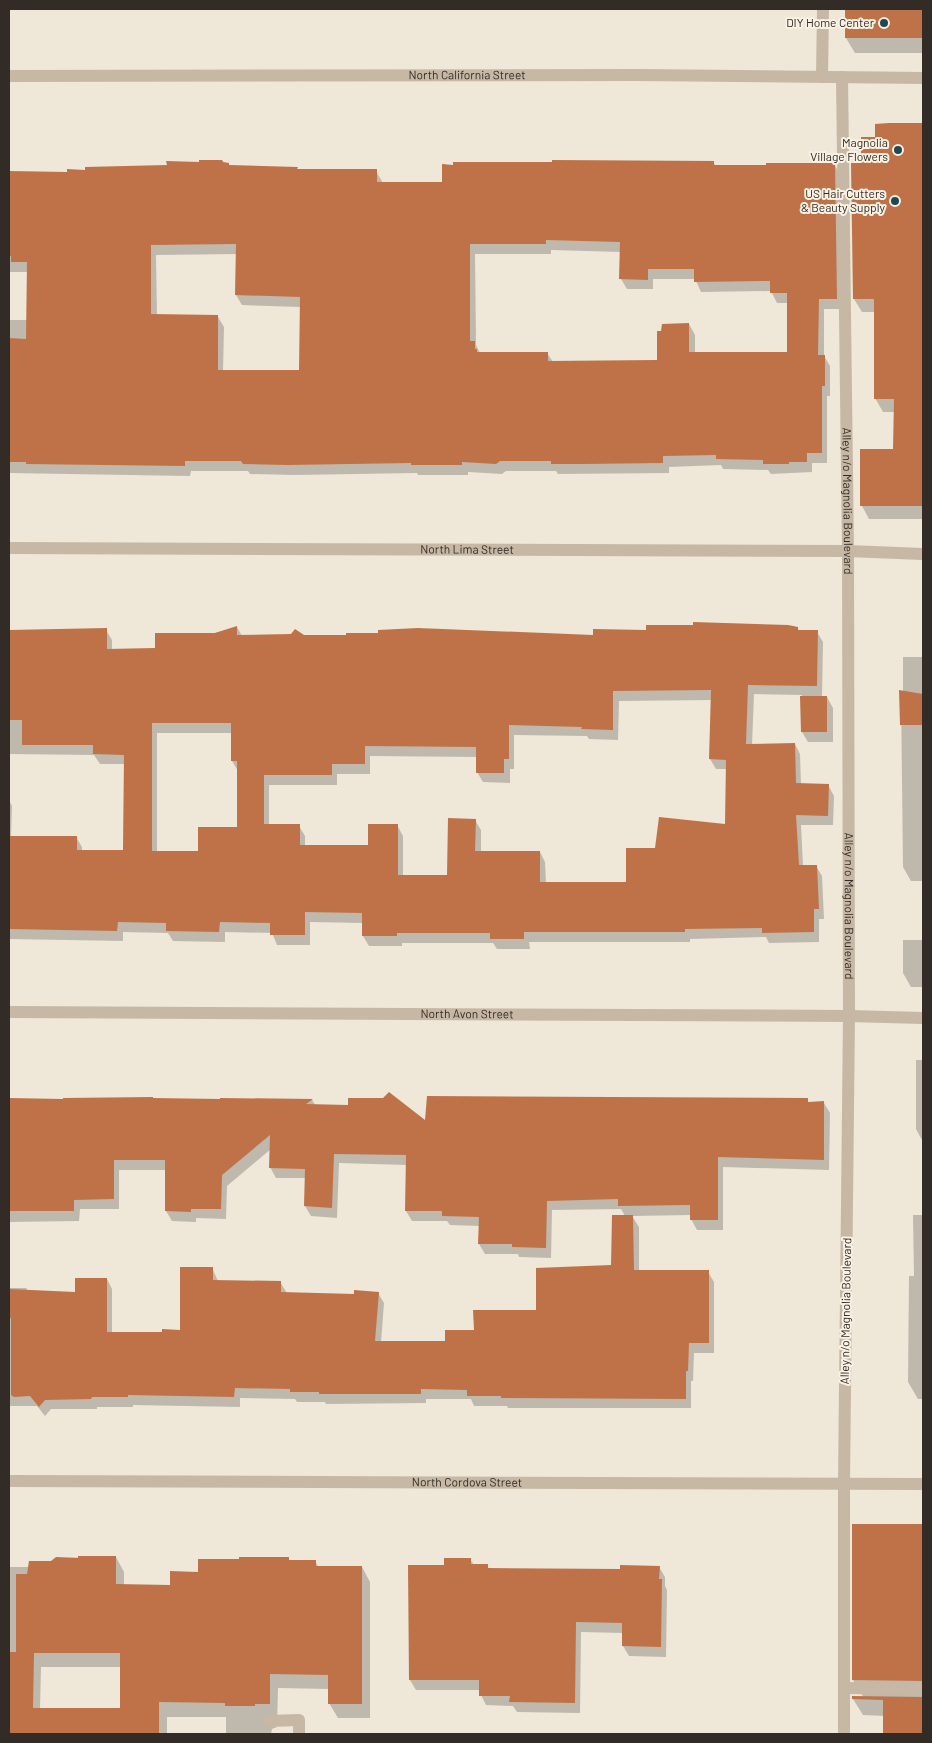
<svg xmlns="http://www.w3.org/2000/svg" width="932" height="1743" viewBox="0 0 932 1743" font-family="Barlow,sans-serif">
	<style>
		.shadow { fill: #0003; fill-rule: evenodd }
		.building { fill: #bf7247; fill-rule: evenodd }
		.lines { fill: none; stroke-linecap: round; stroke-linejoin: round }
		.service { stroke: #c6b8a5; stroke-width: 12 }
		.minor { stroke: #c6b8a5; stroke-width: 12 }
		.tertiary { stroke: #c6b8a5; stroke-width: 12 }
		.poi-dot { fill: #1e4852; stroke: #f8f1e4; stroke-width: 2 }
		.labels { text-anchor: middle; stroke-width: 4; stroke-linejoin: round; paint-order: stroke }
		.poi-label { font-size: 12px; fill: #332c26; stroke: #f8f1e4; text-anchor: end }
		.street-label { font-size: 12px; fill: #332c26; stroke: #f8f1e4 }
	</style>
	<rect width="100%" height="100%" fill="#efe7d8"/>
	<g class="shadow">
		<polygon points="846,9 923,9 923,53 855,53 846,38"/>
		<polygon points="923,124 923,519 869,519 862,506 894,450 895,412 883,412 875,398 875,312 862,312 854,299 862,164 876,139 876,125"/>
		<path d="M714,163l2,4 118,-3 6,10 2,135h-18v47l6,10v30h-3v67h-15v9l-41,2 -3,-4 -45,-1 -2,-4 -52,2v6l-111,1 -2,-3h-50l-4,3 -34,-2v3h-50l-1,-2 -123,2 -44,-1 -2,-3h-57l-1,5 -181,-3v-153h18l1,-48h-19v-101l1,1 58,1 161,-7 68,2 1,2 78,1 7,12h61zM551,250l70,2v27l6,10h26v-10h42l6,13 70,-1 6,12h11v50h-93v-18l-6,-11 -31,37 -105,1 -6,-9h-67l-4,-8 -1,-91h76zM237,254l-1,41 6,10 59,2 -1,65 -77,-1 1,-44 -6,-10 -61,-1 -1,-61z"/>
		<path d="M237,627l5,9h352l54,-5 149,-3 2,3 18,1 6,10 -1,55h5l6,11v34h-25l-6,-10v-37l-48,-1 -2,51 43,-1 5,10 1,31h27l6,11 -1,29h-32l2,41h13l6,10 2,43h-5v23l-50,1 -3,-6 -76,2v3h-161l1,7h-33l-4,-6h-91v3h-33l-6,-10v-13l-53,-1v23h-33l-5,-12 -47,-1v10l-52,-1 -5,-8 -45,-1v9l-114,-2v-139l3,6 -1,31h65l6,10v4l43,1v-88h-25l-6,-9 -85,-1v-123l97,-1 6,10v10l44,-1zM712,700l-2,59 6,10h11v57l-71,23 -28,35 -82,-1 -1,-21 -5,-10h-59v-22l-6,-10 -27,56h-45v-40l-6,-11 -28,21 -64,1v-11l-6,-10h-30v-41h68v-11h33v-18l107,1v15l6,10 27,1v-14h4v-34l73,1 2,3 29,1 1,-39zM157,733h75v28l6,10v58l-39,24 -42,-1z"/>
		<polygon points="903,657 923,657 923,881 911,881 903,867 901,692 903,692"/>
		<polygon points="903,940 923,940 923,987 911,987 903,973"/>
		<polygon points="916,1060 923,1060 923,1142 916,1129"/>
		<polygon points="221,1099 312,1100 316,1106 426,1122 807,1100 809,1103 824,1103 830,1113 829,1170 723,1167 723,1230 697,1230 691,1219 691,1215 632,1216 639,1227 639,1271 708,1272 714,1282 714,1353 694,1353 693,1381 691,1381 691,1408 508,1408 507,1406 474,1406 471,1399 426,1399 426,1403 326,1404 325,1402 297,1402 295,1399 240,1398 240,1407 133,1405 133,1407 97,1407 97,1409 51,1409 45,1416 37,1406 9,1406 9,1288 26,1288 28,1291 76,1293 107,1279 112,1289 112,1333 163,1333 181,1331 212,1268 218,1281 280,1282 287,1293 355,1295 378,1293 384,1303 381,1342 446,1342 538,1311 612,1266 625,1216 621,1209 552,1210 551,1258 519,1257 518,1254 485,1254 479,1244 480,1226 450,1225 447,1221 412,1221 406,1211 407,1165 339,1163 337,1218 311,1216 305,1206 306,1178 276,1178 270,1167 271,1149 227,1186 226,1219 196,1218 196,1222 172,1221 166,1211 166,1170 119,1170 119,1209 80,1209 79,1221 9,1222 9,1100 221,1101"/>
		<polygon points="913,1215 923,1215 923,1399 918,1399 908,1382 909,1276 914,1276"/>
		<polygon points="923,1525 923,1734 884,1734 885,1716 863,1715 853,1699 864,1698 853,1680 853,1526"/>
		<path d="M116,1557l8,15v14h47l28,-13 90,-12h26l4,7 43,-1 8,15v136h-32l-9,-15v-14l-51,-1 -1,39 -5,2 -1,5h-45v-17h-59v17h-158v-167h21l21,-5 5,-4zM41,1667h81v42h-82z"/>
		<polygon points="470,1559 474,1565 487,1565 489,1569 621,1571 659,1567 665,1577 665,1586 667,1590 666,1657 629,1656 623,1646 624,1633 581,1632 580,1713 517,1712 513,1706 486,1705 481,1695 480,1690 416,1690 410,1680 445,1566"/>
	</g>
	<g class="building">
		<rect x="845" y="9" width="78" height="29"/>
		<polygon points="889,123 923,123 923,506 860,506 860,449 893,449 894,399 874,399 874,299 853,299 851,163 861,163 861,137 875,137 875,124"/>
		<path d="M199,160h23l1,2 6,1v2l69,2 -1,2h80v13h65v-18l11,1v-3h99v-2l162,1v4h52v-2h69l2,136h-18l-1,56h7v31h-3v67h-15v9h-18v2h-26v-4l-47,-1v-4l-53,1v7l-81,1h-31v-3h-51l-4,3 -34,-2v3h-51v-2l-124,2 -44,-1 -2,-3h-56v5l-159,-2v-2h-17v-124l17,1 1,-77h-16v-6h-2v-85l58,1v-3l18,1v-3l82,-2 -1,-4 33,1zM546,240l74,2 -1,37 29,1v-11h46v13l76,-1v12h17v59h-98v-29l-27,1 -1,7h-4v29l-109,1v-9h-71v-3h-2v-8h-5v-97h76zM236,244l-1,51 65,2 -1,73h-81v-55l-67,-1v-69z"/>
		<path d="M693,622l95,3 10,2v3h20l-1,56 -69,-1 -2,59 49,-1 1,40 33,1 -1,32 -32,-1 3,50h18l2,44h-5v23l-52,1v-5l-77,1v3h-161v7h-34v-6h-93v3h-35v-23l-57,-1v23h-35v-12l-50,-1 -1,10 -53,-1v-8l-48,-1 -1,9 -108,-2v-93h68v14h46l1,-95 -31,-1v-9h-71v-25h-13v-90l98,-2v21l48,-1v-15h60l22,-7v9l54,-1 4,-5 9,6h42v-2h32v-3l40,-2 175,7v-6l53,1v-5h47zM711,690l-2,69 17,1 -1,64 -66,-7 -4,31h-29v34h-86v-31h-65l1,-32 -28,-1 -1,57h-49v-51h-30v21h-68v-21h-36v-49h68v-11h33v-18l111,1v26h28v-14h5v-34l73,2 -1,2 32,1v-39zM152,723h79v38h6v66h-39v24h-46z"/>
		<polygon points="899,690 923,694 923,725 900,725"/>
		<polygon points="800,696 827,696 827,732 801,732"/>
		<polygon points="389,1092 425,1120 427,1096 808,1098 808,1102 824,1101 824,1160 718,1157 718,1220 690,1220 690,1205 618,1206 618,1199 547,1201 546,1248 512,1247 512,1244 478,1244 479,1217 442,1216 442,1211 405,1211 406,1155 334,1154 332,1208 304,1206 305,1169 269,1168 270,1135 222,1175 221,1209 191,1209 191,1212 165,1211 165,1160 114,1160 114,1199 74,1200 74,1211 9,1211 9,1098 63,1099 63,1098 153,1097 153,1098 220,1099 220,1098 313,1099 306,1104 348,1105 348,1098 383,1098"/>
		<polygon points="612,1215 633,1215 634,1270 709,1270 709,1343 689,1343 688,1371 686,1371 686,1399 501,1398 501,1396 467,1396 467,1390 421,1389 421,1394 319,1394 319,1392 290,1392 290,1389 235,1388 234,1397 128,1395 128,1397 92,1397 91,1399 45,1400 39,1407 30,1396 14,1397 11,1395 11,1318 9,1318 9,1289 75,1292 75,1278 107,1278 107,1332 162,1332 162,1329 180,1330 180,1267 213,1267 213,1280 281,1281 281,1292 354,1294 354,1290 379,1292 375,1341 445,1341 445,1330 474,1330 473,1310 536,1310 536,1268 611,1265"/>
		<polygon points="852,1524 923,1524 923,1681 852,1680"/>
		<path d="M78,1556h38v28l54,1v-14l28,1v-13h41v-2h50v3h27v6h46v138h-34v-29l-58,-1v30h-15v2h-30v-3l-66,-1v32h-150v-82h7v-78h11l2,-13h22l5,-4 22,1zM34,1653h86v55h-87z"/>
		<polygon points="444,1558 471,1558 471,1564 488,1564 488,1568 620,1569 620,1565 660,1566 659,1579 662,1579 661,1647 622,1646 622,1623 576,1622 575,1703 509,1702 510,1696 479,1696 479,1680 409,1680 408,1565 444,1565"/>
		<polygon points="852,1696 923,1697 923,1734 883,1734 883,1700 852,1699"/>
	</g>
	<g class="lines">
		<g class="service">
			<polyline points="822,77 823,9"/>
			<path id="s1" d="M842,77l6,474 1,465 -5,467v251"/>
			<polyline points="844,1688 923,1689"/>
			<polyline points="269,1721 299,1720 299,1734"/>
		</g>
		<g class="minor">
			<path id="s2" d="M9,548l839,3 75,3"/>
			<path id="s3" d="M9,1012l840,4 74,2"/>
			<path id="s4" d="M9,1481l914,3"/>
		</g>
		<path class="tertiary" id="s5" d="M9,76l628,-1 286,3"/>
	</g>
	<g class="poi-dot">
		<circle cx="884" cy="23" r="5"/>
		<circle cx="898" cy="150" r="5"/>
		<circle cx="895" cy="201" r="5"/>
	</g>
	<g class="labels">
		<g class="poi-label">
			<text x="874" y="27">DIY Home Center</text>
			<text x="888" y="147">Magnolia<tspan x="888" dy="14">Village Flowers</tspan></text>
			<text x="885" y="198">US Hair Cutters<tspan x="885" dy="14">&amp; Beauty Supply</tspan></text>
		</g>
		<g class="street-label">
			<text dy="4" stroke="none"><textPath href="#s5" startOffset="458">North California Street</textPath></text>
			<text dy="4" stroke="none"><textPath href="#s1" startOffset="424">Alley n/o Magnolia Boulevard</textPath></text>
			<text dy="4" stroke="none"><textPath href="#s2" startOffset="458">North Lima Street</textPath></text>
			<text dy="4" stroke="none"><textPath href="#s1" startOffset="829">Alley n/o Magnolia Boulevard</textPath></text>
			<text dy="4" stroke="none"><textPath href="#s3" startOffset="458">North Avon Street</textPath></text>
			<text transform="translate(846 1311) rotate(-89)" y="4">Alley n/o Magnolia Boulevard</text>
			<text dy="4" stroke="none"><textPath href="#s4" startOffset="458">North Cordova Street</textPath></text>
		</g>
	</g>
	<rect width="932" height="1743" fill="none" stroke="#332c26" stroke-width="20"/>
</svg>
